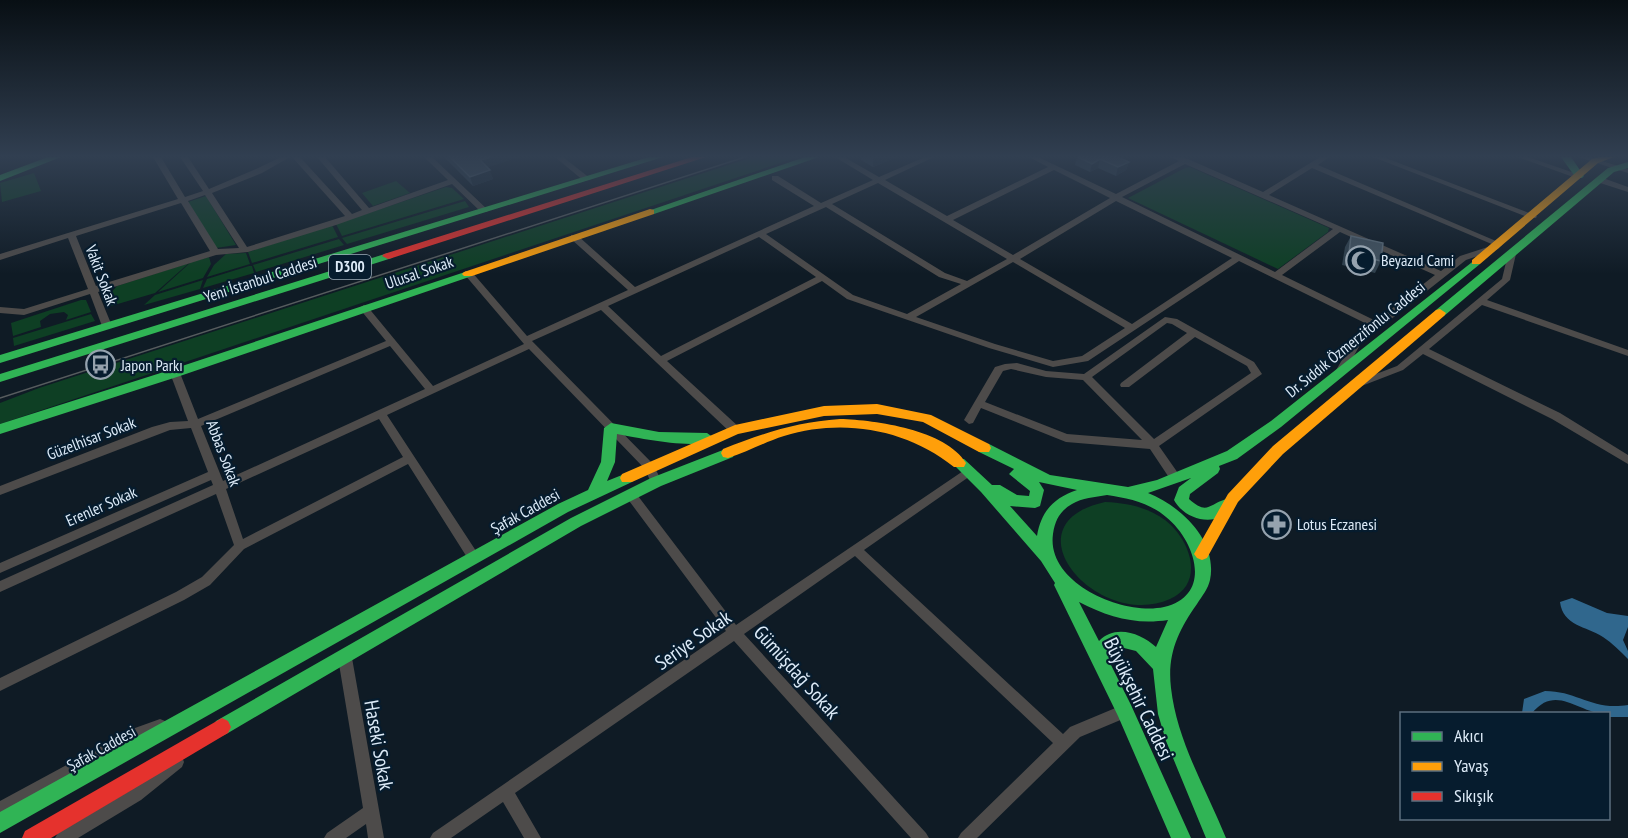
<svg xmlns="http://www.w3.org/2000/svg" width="1628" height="838" viewBox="0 0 1628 838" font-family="'PT Sans Narrow',sans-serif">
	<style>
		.green { fill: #0e3f24 }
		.water { fill: #30678d }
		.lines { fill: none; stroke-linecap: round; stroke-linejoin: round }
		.street { fill: #4d4b4a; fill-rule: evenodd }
		.fast { fill: #30b455; fill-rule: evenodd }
		.slow { fill: #ff9f0a; fill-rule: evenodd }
		.jam { fill: #e5322d; fill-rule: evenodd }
		.tram { stroke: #575c5e; stroke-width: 1.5 }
		.wall { fill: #30414e }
		.shaded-wall { fill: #1b2a36 }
		.building { fill: #435360; stroke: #5b6b78; stroke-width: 1.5 }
		.labels { text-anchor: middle; stroke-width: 4.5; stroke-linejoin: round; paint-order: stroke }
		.shield { fill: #061c2e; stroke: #9cadbb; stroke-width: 1.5 }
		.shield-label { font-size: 15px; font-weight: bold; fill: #ddebf8 }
		.poi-label { font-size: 16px; fill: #ddebf8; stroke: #061c2e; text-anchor: start }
		.street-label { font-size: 16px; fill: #ddebf8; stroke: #061c2e }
		.near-street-label { font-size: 20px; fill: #ddebf8; stroke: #061c2e }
	</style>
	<rect width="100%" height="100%" fill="#0f1b25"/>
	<g class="green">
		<polygon points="753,157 798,157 0,424 0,403 39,388"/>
		<polygon points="1190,167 1329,228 1328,232 1278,269 1128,198 1185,168"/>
		<polygon points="34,173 41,191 2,202 0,183"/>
		<polygon points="396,181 410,193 373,206 362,193"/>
		<polygon points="446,187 452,188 464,199 342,236 336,224"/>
		<polygon points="206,196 236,245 216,248 188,202"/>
		<polygon points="465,201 469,207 347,244 342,238"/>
		<polygon points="332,225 338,237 252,263 248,252"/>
		<polygon points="339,239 344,245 256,272 253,265"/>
		<polygon points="246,253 250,264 207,277 214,265 226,254"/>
		<polygon points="209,257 211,264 203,278 158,292 191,262"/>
		<polygon points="189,263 155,293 111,306 108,296 117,286"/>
		<polygon points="249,266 252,266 254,273 203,288 207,279"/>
		<polygon points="203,280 200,289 144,305 155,295"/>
		<polygon points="81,300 86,300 91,312 66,320 68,315 64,312 50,314 40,321 41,327 13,336 11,323"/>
		<polygon points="91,314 95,321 14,346 13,338"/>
		<path d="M1105,502c22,1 42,5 60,18 25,19 41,63 5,79 -72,32 -166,-75 -65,-97z"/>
	</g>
	<g class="water">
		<path d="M1572,598l35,15 21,3v11l-5,13 5,11v8c-8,-8 -16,-16 -25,-22 -17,-11 -40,-11 -43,-35z"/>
		<path d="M1545,691c33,0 47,20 83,14v12h-19l-1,-3c-30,0 -51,-31 -76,-1h-10l2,-14z"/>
	</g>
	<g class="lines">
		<g class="street">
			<path d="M153,157h8l24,40 18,-6 -23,-34h8l21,32 47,-20 25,-12h9l-28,16 -50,20 35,54 98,-31 -53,-59h8l52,57 10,-4 -45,-53h8l44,51 79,-28 -24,-23h8l56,53 -1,2h-6l-29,-28 -116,41 -88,27 -32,3 -118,37 14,34 -5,3 -5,-3 -12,-32 -66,21 -24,-2v-6l24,2 64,-20 -20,-51 -68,22v-6l178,-55zM205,195l34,53 -21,1 -30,-48zM181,203l29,48 -114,35 -20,-50z"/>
			<polygon points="555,157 563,157 591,179 584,181"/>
			<path d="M835,157h9l35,20 46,-20h9l-49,23 62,36 101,-49 -19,-10h9l78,37 63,-33 -8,-4h10l7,2 75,33 57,-35h9l-11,8 185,79 -5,5 -32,11 -105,83 -17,31 -4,1 -5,-3 19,-33 17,-13 -132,-65 -151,100 -35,6 -64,-19 -142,-49 -25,-18 -155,80 72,66 1,3 -5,4 -4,-1 -130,-123 -69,31 121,123 9,18 -2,3h-8l-7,-16 -116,-120 -142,66 91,139 2,4 -2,4 -4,1 -4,-1 -62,-98 -164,85 -34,36 -26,15 -184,91v-13l176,-86 26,-15 32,-32 -18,-51 -216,98v-11l213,-96 -2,-5 -211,93v-10l208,-91 -17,-44 -21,2 -170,65v-9l152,-59 18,-5 18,-1 -18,-48 1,-2h8l1,2 18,46 188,-78 -27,-33 5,-3 3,1 66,80 91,-42 -59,-69v-4h6l56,65 101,-46 -57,-51v-4h6l58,52 179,-81 -42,-26v-4h6l43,27 52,-23zM1185,164l148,65 -58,43 -153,-75zM1312,168l182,77 -34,11 -19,15 -172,-76zM1054,170l56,28 -97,57 -60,-35zM878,183l129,76 -40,22 -22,-8 -113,-69zM1116,201l116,57 -100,66 -112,-65zM826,207l113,70 22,7 -54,30 -54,-19 -87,-61zM1340,232l95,43 -59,46 -94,-46zM759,237l57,40 -155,79 -53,-50zM1013,262l112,66 -43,28 -29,5 -58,-17 -79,-27zM390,346l35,43 -202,92 -22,-55zM379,419l24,38 -160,82 -17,-50z"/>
			<polygon points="1373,157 1383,157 1537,216 1536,218 1530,218"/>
			<polygon points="1518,157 1528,157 1583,176 1576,178"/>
			<polygon points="1578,157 1589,157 1628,169 1628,173"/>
			<polygon points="1597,178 1603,178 1628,187 1628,192 1597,182"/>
			<polygon points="1512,251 1516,254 1510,280 1487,300 1628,350 1628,356 1482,305 1429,349 1560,413 1628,455 1628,464 1552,419 1423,354 1403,370 1359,387 1354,384 1355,382 1397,366 1502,279 1508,254"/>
			<path d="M1165,317l12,2 77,43 8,12 -103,72 21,30 2,3 -2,3h-8l-22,-33 -84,-7 -85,-34 -8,15 -4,1 -5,-4 31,-53 10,-3 12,-1 29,8 38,3zM1167,323l5,1 15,9 -66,50 -1,2 1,2h8l66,-50 52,29 4,7 -97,66 -62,-62zM1011,369l35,8 37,3 59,60 -75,-6 -82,-32 18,-31z"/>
			<polygon points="969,467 973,468 975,471 973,474 864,550 1063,734 1070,727 1125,704 1130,706 1132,711 1130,716 1080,737 977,838 958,838 961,833 1053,743 855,556 744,634 926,833 929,838 911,838 734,641 515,793 541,838 524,838 503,802 451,838 430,838 433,833 726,631 627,498 625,495 627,492 635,492 736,625"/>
			<polygon points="345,652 350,654 352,658 384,838 368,838 366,824 346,838 324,838 327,833 363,808 338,658 340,654"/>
			<polygon points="160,719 165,721 167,726 165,731 144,738 0,817 0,801 135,728"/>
			<polygon points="177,755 182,757 184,762 182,767 141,800 78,838 55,838 58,833 131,790 172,757"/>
		</g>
		<g class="fast">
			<polygon points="48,157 61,157 0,181 0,175"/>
			<polygon points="649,157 663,157 0,363 0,355"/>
			<polygon points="805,157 819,157 654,214 646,214 645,212"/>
			<polygon points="1561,157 1571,157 1584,176 1582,178 1576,178"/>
			<polygon points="1628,162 1628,168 1614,172 1444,316 1436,316 1434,313 1436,310 1608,168"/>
			<polygon points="388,253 394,256 392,258 0,382 0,374"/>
			<path d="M1476,259l4,1v4l-199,163 -44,32 -18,7 1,3 -2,4 -28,21 -1,5c18,16 19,6 37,0l5,2 2,4c-13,24 -48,16 -59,-5l5,-13 12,-9 -43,15c33,13 70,48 62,87 -2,9 -8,16 -13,24 -19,27 -30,50 -26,84 6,53 35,101 55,150h-20l-40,-97 -8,-27 -5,-45 -17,-18 -20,-5 -4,4 -3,11 22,44 60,133h-20l-53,-122 -64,-131 1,-2 -14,-22 -60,-69 -29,-29 2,-4h10l28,26h8l17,10 12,1 1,-5 -21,-17 5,-5 -35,-17 -2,-4 2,-4h10l61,31 78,12 29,-7 70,-29 44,-30zM1039,482l38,8c-24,8 -36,22 -40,46l-27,-30 25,2 5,-2 4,-16zM1107,495c21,3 43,8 59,22 29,23 48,78 -2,90 -41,9 -118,-24 -111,-73 2,-14 7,-23 19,-30 10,-6 23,-7 35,-9zM1079,602c29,15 56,23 89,18l-12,27c-15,-14 -41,-23 -57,-6z"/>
			<polygon points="468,271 472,272 472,276 180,376 0,434 0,424 170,370"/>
			<path d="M611,423l48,9 48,1 7,5c-10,14 -80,-1 -97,-4l-2,28 -8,19 20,-8 5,1 2,4 -2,4 -64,30 -568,321v-21l558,-308 30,-14 13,-28 3,-34z"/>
			<polygon points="728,448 733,449 735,453 733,457 661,486 581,526 228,733 222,736 216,733 213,727 216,721 571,518 651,478"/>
		</g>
		<g class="slow">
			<polygon points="1600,157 1614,157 1598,163 1480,264 1472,264 1472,260 1592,159"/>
			<polygon points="650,209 654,210 654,214 472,276 464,276 462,274 464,272"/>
			<polygon points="1440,309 1446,313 1444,316 1283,454 1238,502 1207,558 1202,560 1197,558 1194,554 1228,494 1273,446 1436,310"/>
			<polygon points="877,404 931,415 989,444 991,448 989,452 979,452 923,422 877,414 824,416 738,434 632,482 622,482 620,478 622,474 735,425 824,406"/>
			<path d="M840,419c36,1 106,11 126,44l-2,4h-10c-48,-38 -111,-49 -170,-31 -19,6 -37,16 -56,22l-5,-1 -2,-4 2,-4c41,-16 73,-27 117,-30z"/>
		</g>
		<g class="jam">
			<polygon points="692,157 706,157 392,258 388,259 382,256 384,254"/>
			<polygon points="222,718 228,721 231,727 228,733 51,838 22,838 25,831"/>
		</g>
		<polyline class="tram" points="0,398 745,157"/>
	</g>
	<g class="wall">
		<polygon points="444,157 519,157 487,167 493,179 473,186"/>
		<polygon points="861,157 897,157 873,167 861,160"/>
		<polygon points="1077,157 1129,162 1126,170 1116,176 1098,168 1090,172 1075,165"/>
		<polygon points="1351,236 1381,261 1375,273 1342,265 1345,247"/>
	</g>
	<g class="shaded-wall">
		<polygon points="491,157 519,157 483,169 480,160"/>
		<polygon points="877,157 897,157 873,167 873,158"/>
		<polygon points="1100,159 1098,168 1090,172 1092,164"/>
		<polygon points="1129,162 1126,170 1116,176 1118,167"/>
		<polygon points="490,170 493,179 473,186 470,177"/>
	</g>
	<g class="building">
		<polygon points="450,157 491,157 480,160 490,170 470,177"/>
		<polygon points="1078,157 1118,157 1129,162 1118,167 1100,159 1092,164"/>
		<polygon points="1351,236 1383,243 1381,261 1349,253"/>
	</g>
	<linearGradient id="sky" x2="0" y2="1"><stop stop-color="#080f14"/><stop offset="0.57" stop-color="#313f51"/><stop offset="1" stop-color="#313f51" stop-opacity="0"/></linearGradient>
	<rect width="1628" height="274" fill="url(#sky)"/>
	<defs>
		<symbol id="mosque-ring" viewBox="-11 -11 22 22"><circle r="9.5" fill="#061c2e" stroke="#95a2ae" stroke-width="1.5"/><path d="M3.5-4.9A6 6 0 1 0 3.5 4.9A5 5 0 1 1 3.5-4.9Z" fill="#95a2ae"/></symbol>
		<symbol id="bus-ring" viewBox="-11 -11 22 22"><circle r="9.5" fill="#061c2e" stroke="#95a2ae" stroke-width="1.5"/><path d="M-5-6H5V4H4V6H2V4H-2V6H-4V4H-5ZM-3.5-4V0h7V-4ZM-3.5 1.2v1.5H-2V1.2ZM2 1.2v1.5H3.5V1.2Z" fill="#95a2ae"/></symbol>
		<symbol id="pharmacy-ring" viewBox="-11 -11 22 22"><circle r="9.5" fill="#061c2e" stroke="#95a2ae" stroke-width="1.5"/><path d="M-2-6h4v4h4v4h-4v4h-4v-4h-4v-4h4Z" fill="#95a2ae"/></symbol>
	</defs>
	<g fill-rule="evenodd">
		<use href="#mosque-ring" x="1344" y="244" width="33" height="33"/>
		<use href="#bus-ring" x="84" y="348" width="33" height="33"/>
		<use href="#pharmacy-ring" x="1260" y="508" width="33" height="33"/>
	</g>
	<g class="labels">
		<rect class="shield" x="329" y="255" width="42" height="24" rx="4.5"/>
		<g class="shield-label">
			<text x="350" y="272">D300</text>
		</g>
		<g class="poi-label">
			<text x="1381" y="266">Beyazıd Cami</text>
			<text x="121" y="371">Japon Parkı</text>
			<text x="1297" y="530">Lotus Eczanesi</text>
		</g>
		<g class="street-label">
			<text transform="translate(419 272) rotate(-19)" y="6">Ulusal Sokak</text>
			<text transform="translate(102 275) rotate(69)" y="6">Vakit Sokak</text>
			<text transform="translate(260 279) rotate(-18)" y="6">Yeni İstanbul Caddesi</text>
			<text transform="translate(1355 339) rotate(-39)" y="6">Dr. Sıddık Özmerzifonlu Caddesi</text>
			<text transform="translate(91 438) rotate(-21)" y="6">Güzelhisar Sokak</text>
			<text transform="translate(224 453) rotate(69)" y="6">Abbas Sokak</text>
			<text transform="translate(101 506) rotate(-24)" y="6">Erenler Sokak</text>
			<text transform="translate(525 511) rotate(-29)" y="6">Şafak Caddesi</text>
			<text transform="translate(101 748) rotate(-29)" y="6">Şafak Caddesi</text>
		</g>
		<g class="near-street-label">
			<text transform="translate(693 640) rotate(-35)" y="7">Seriye Sokak</text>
			<text transform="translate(797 672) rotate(48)" y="7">Gümüşdağ Sokak</text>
			<text transform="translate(1139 699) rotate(64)" y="7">Büyükşehir Caddesi</text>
			<text transform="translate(379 745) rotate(80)" y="7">Haseki Sokak</text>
		</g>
	</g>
	<rect x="1400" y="712" width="210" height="108" fill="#061c2e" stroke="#5c6f7f" stroke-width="1.5"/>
	<rect x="1412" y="732" width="30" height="9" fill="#30b455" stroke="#5c6f7f" stroke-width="1.5"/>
	<text x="1454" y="742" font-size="18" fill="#ddebf8">Akıcı</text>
	<rect x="1412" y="762" width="30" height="9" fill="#ff9f0a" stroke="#5c6f7f" stroke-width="1.5"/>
	<text x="1454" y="772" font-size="18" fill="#ddebf8">Yavaş</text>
	<rect x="1412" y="792" width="30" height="9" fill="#e5322d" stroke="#5c6f7f" stroke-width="1.5"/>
	<text x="1454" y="802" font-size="18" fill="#ddebf8">Sıkışık</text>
</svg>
